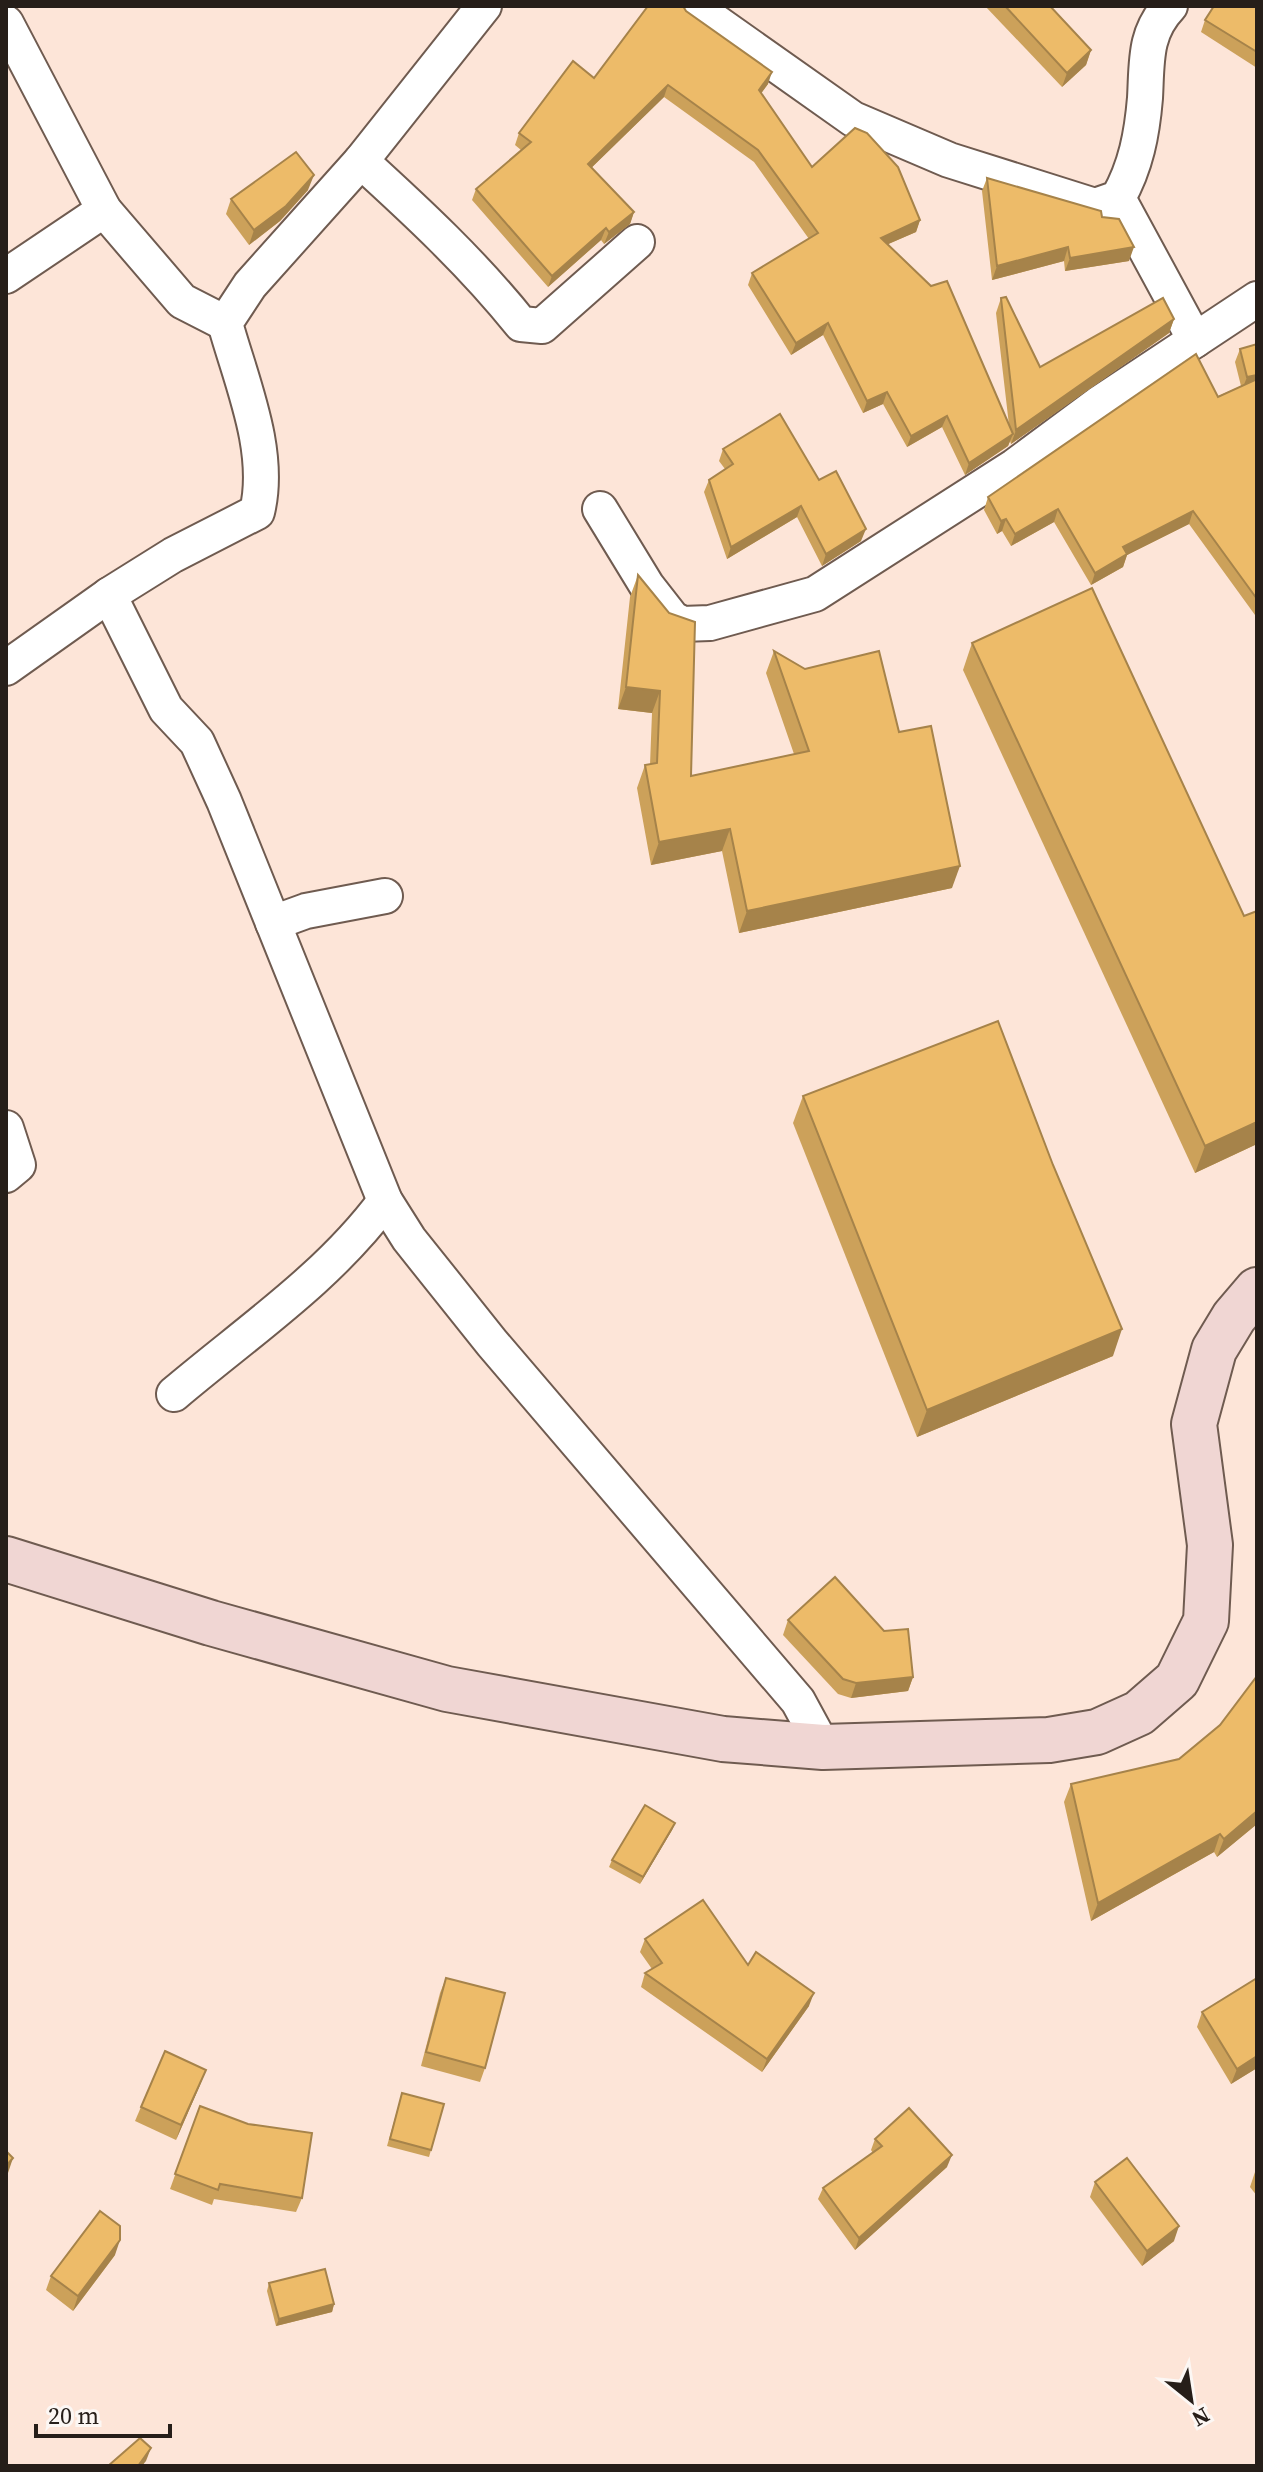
<svg xmlns="http://www.w3.org/2000/svg" width="1263" height="2472" viewBox="0 0 1263 2472" font-family="'Source Serif 4',serif">
	<style>
		.lines { fill: none; stroke-linecap: round; stroke-linejoin: round }
		.minor-casing { stroke: #6f5b50; stroke-width: 38 }
		.secondary-casing { stroke: #6f5b50; stroke-width: 48 }
		.minor { stroke: #fff; stroke-width: 34 }
		.secondary { stroke: #f0d6d3; stroke-width: 44 }
		.wall { fill: #cca15a }
		.shaded-wall { fill: #a6834a }
		.building { fill: #edbb69; stroke: #a6834a; stroke-width: 2 }
	</style>
	<rect width="100%" height="100%" fill="#fde5d8"/>
	<g class="lines">
		<defs>
			<g id="minor">
				<path d="M693,6l160,113 96,41 146,46 23,-8c18,-32 24,-64 27,-100 2,-36 -1,-65 25,-92"/>
				<polyline points="6,23 104,210 182,301 225,323"/>
				<path d="M361,161c56,51 112,103 160,163l21,2 95,-84"/>
				<polyline points="1118,198 1195,340"/>
				<polyline points="6,276 104,210"/>
				<polyline points="600,509 647,586 672,618 682,624 710,623 815,594 1015,466 1100,403 1257,299"/>
				<polyline points="109,595 166,709 197,742 224,801 385,1201 409,1239 492,1343 798,1701 823,1747"/>
				<path d="M6,668l103,-73 64,-40 84,-43c15,-61 -16,-131 -32,-189l25,-38 111,-124 123,-155"/>
				<polyline points="273,923 306,911 385,896"/>
				<polyline points="6,1128 18,1165 6,1175"/>
				<path d="M174,1394c73,-62 154,-116 211,-193"/>
			</g>
			<polyline id="secondary" points="6,1559 211,1623 447,1689 723,1739 823,1747 1049,1740 1097,1732 1139,1713 1177,1680 1206,1621 1210,1545 1194,1424 1214,1350 1234,1317 1257,1290"/>
		</defs>
		<use href="#minor" class="minor-casing"/>
		<use href="#secondary" class="secondary-casing"/>
		<use href="#minor" class="minor"/>
		<use href="#secondary" class="secondary"/>
	</g>
	<g class="wall">
		<polygon points="985,6 1050,6 1091,50 1086,65 1062,87"/>
		<polygon points="1257,6 1257,68 1201,32 1205,20"/>
		<polygon points="686,11 768,84 761,93 812,167 920,220 916,232 888,244 1009,425 996,313 1001,298 1040,367 1174,319 1169,333 1011,444 1010,441 1008,446 965,475 942,427 907,447 883,404 863,413 823,335 791,355 748,285 752,273 809,239 754,162 664,97 591,168 634,212 630,224 604,244 601,240 548,287 472,200 476,189 521,150 515,145 519,133"/>
		<polygon points="987,178 1102,217 1129,261 1065,271 1064,261 992,280 982,191"/>
		<polygon points="308,190 280,221 249,245 226,214 231,199"/>
		<polygon points="1257,344 1257,614 1255,615 1189,524 1127,555 1123,567 1091,585 1054,522 1011,546 1002,531 997,534 984,510 988,497 1241,386 1235,362 1240,349"/>
		<polygon points="723,449 819,480 861,541 822,566 797,517 727,559 704,492 709,480 725,469 719,461"/>
		<polygon points="638,575 691,776 794,754 766,673 774,651 899,732 952,888 739,933 722,851 651,865 637,788 645,765 650,765 652,713 618,709 630,597"/>
		<polygon points="972,643 1244,916 1257,1144 1195,1173 963,670"/>
		<polygon points="803,1096 1113,1356 917,1437 793,1123"/>
		<polygon points="788,1620 913,1677 908,1691 851,1698 838,1694 783,1635"/>
		<polygon points="1071,1784 1257,1824 1217,1857 1214,1852 1091,1921 1064,1802"/>
		<polygon points="675,1823 672,1830 640,1884 609,1867 612,1860"/>
		<polygon points="645,1939 748,1965 809,2006 762,2072 641,1987 645,1973 652,1969 640,1952"/>
		<polygon points="446,1978 485,2068 480,2082 421,2066 440,1993"/>
		<polygon points="1257,1978 1257,2068 1231,2084 1197,2027 1202,2012"/>
		<polygon points="200,2085 176,2140 135,2121 141,2107"/>
		<polygon points="402,2093 431,2150 429,2157 387,2146"/>
		<polygon points="200,2106 302,2198 296,2212 214,2199 212,2205 170,2189"/>
		<polygon points="875,2139 947,2167 855,2250 818,2199 823,2188 873,2153 871,2150"/>
		<polygon points="1257,2171 1257,2196 1250,2187 1255,2172"/>
		<polygon points="1095,2182 1174,2241 1142,2266 1090,2197"/>
		<polygon points="115,2255 73,2311 46,2290 51,2276"/>
		<polygon points="269,2283 334,2304 332,2312 276,2326 267,2291"/>
	</g>
	<g class="shaded-wall">
		<polygon points="1091,50 1086,65 1062,87 1067,73"/>
		<polygon points="772,72 768,84 755,102 759,90"/>
		<polygon points="668,85 664,97 583,176 588,164"/>
		<polygon points="314,175 308,190 280,221 249,245 254,230"/>
		<polygon points="634,212 630,224 604,244 609,232"/>
		<polygon points="920,220 916,232 877,249 881,238"/>
		<polygon points="606,228 601,240 548,287 552,276"/>
		<polygon points="1068,247 1064,261 992,280 997,266"/>
		<polygon points="1134,247 1129,261 1065,271 1070,258"/>
		<polygon points="1174,319 1169,333 1011,444 1016,430"/>
		<polygon points="828,323 823,335 791,355 796,343"/>
		<polygon points="1257,375 1257,386 1242,390 1247,377"/>
		<polygon points="887,392 883,404 863,413 867,401"/>
		<polygon points="947,416 942,427 907,447 911,436"/>
		<polygon points="1013,434 1008,446 965,475 969,463"/>
		<polygon points="801,506 797,517 727,559 731,547"/>
		<polygon points="1058,509 1054,522 1011,546 1015,534"/>
		<polygon points="1193,511 1189,524 1127,555 1123,567 1091,585 1095,573 1123,547"/>
		<polygon points="1006,519 1002,531 997,534 1001,521"/>
		<polygon points="866,529 861,541 822,566 826,554"/>
		<polygon points="626,687 660,691 652,713 618,709"/>
		<polygon points="730,829 722,851 651,865 659,842"/>
		<polygon points="960,866 952,888 739,933 747,911"/>
		<polygon points="1257,1122 1257,1144 1195,1173 1205,1146"/>
		<polygon points="1122,1329 1113,1356 917,1437 927,1410"/>
		<polygon points="913,1677 908,1691 851,1698 856,1683"/>
		<polygon points="1257,1811 1257,1824 1217,1857 1224,1839"/>
		<polygon points="675,1823 672,1830 640,1884 643,1877"/>
		<polygon points="1220,1834 1214,1852 1091,1921 1098,1903"/>
		<polygon points="814,1993 809,2006 762,2072 767,2059"/>
		<polygon points="1257,2056 1257,2068 1231,2084 1237,2069"/>
		<polygon points="206,2070 200,2085 176,2140 181,2125"/>
		<polygon points="952,2155 947,2167 855,2250 859,2238"/>
		<polygon points="13,2158 8,2173 6,2175 6,2166"/>
		<polygon points="1179,2226 1174,2241 1142,2266 1147,2251"/>
		<polygon points="120,2240 115,2255 73,2311 78,2296"/>
		<polygon points="334,2304 332,2312 276,2326 279,2319"/>
		<polygon points="151,2448 146,2461 142,2466 138,2466"/>
	</g>
	<g class="building">
		<polygon points="648,6 683,6 686,11 772,72 759,90 812,167 855,128 867,133 898,167 920,220 881,238 931,286 947,281 1013,434 969,463 947,416 911,436 887,392 867,401 828,323 796,343 752,273 818,233 758,150 668,85 588,164 634,212 609,232 606,228 552,276 476,189 531,142 519,133 573,61 594,78"/>
		<polygon points="1005,6 1050,6 1091,50 1067,73"/>
		<polygon points="1214,6 1257,6 1257,52 1205,20"/>
		<polygon points="296,152 314,175 286,206 254,230 231,199"/>
		<polygon points="987,178 1101,211 1102,217 1119,219 1134,247 1070,258 1068,247 997,266"/>
		<polygon points="1006,297 1040,367 1163,298 1174,319 1016,430 1001,298"/>
		<polygon points="1257,344 1257,375 1247,377 1240,349"/>
		<polygon points="1196,354 1218,397 1257,379 1257,599 1193,511 1123,547 1127,554 1095,573 1058,509 1015,534 1006,519 1001,521 988,497"/>
		<polygon points="780,414 819,480 836,471 866,529 826,554 801,506 731,547 709,480 733,464 723,449"/>
		<polygon points="638,575 669,613 695,622 691,776 809,751 774,651 805,669 879,651 899,732 931,726 960,866 747,911 730,829 659,842 645,765 657,763 660,691 626,687"/>
		<polygon points="1092,588 1244,916 1257,911 1257,1122 1205,1146 972,643"/>
		<polygon points="998,1021 1053,1165 1122,1329 927,1410 803,1096"/>
		<polygon points="835,1577 884,1631 908,1629 913,1677 856,1683 843,1679 788,1620"/>
		<polygon points="1257,1676 1257,1811 1224,1839 1220,1834 1098,1903 1071,1784 1179,1759 1220,1725"/>
		<polygon points="645,1805 675,1823 643,1877 612,1860"/>
		<polygon points="703,1900 748,1965 756,1952 814,1993 767,2059 645,1973 662,1963 645,1939"/>
		<polygon points="446,1978 505,1993 485,2068 426,2052"/>
		<polygon points="1257,1978 1257,2056 1237,2069 1202,2012"/>
		<polygon points="165,2051 206,2070 181,2125 141,2107"/>
		<polygon points="402,2093 444,2104 431,2150 390,2139"/>
		<polygon points="200,2106 248,2124 312,2133 302,2198 220,2184 218,2190 175,2174"/>
		<polygon points="909,2108 952,2155 859,2238 823,2188 882,2146 875,2139"/>
		<polygon points="6,2151 13,2158 6,2166"/>
		<polygon points="1127,2158 1179,2226 1147,2251 1095,2182"/>
		<polygon points="100,2211 120,2226 120,2240 78,2296 51,2276"/>
		<polygon points="325,2269 334,2304 279,2319 269,2283"/>
		<polygon points="140,2438 151,2448 138,2466 108,2466"/>
	</g>
	<rect width="1263" height="2472" fill="none" stroke="#261e19" stroke-width="16"/>
	<g transform="translate(1191 2400) rotate(150)" stroke="#fcf7f4" stroke-width="6" paint-order="stroke">
	<path d="M0-6L14 30L0 20L-14 30Z" fill="#261e19"/>
	<text y="-12" font-size="22" font-weight="bold" text-anchor="middle" fill="#261e19">N</text>
	</g>
	<path d="M36 2424v12h134v-12" fill="none" stroke="#261e19" stroke-width="4"/>
	<text x="48" y="2424" font-size="24" fill="#261e19" stroke="#fcf7f4" stroke-width="6" paint-order="stroke">20 m</text>
</svg>
